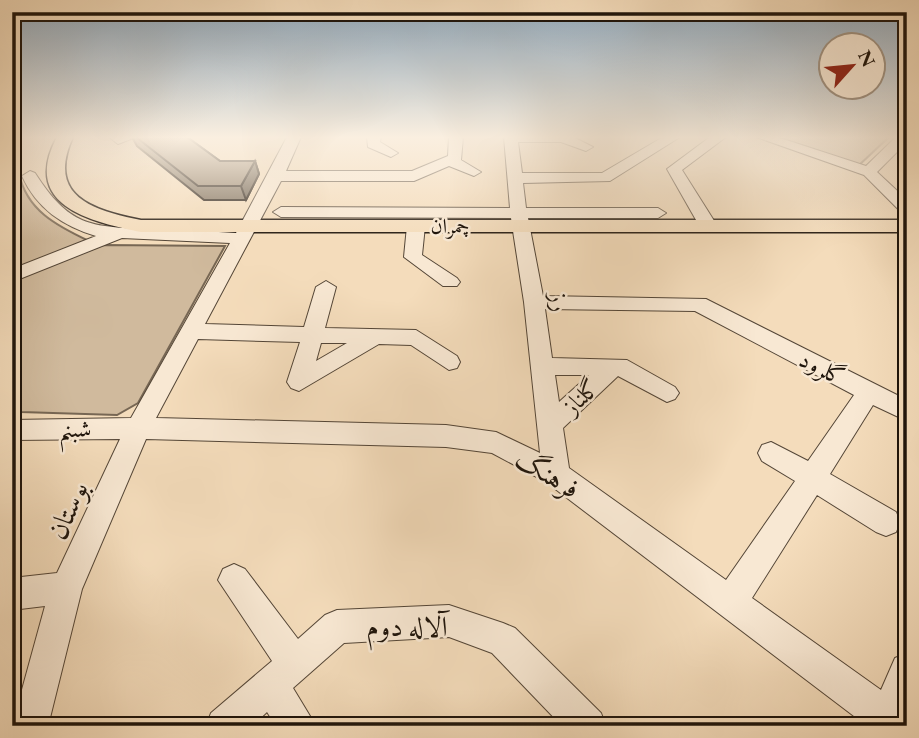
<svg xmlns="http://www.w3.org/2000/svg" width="919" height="738" viewBox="0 0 919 738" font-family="'EB Garamond',Amiri,serif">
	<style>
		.green { fill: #d0ba9d; stroke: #776754; stroke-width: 2 }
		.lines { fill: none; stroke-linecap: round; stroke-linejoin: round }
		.minor-casing { stroke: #544637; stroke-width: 2 }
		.major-casing { stroke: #1e140b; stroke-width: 3 }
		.minor { fill: #f8e8d3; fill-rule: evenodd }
		.major { fill: #f4dcbb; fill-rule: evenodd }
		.wall { fill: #796b59; stroke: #1e140b; stroke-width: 2 }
		.shaded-wall { fill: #635748; stroke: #1e140b; stroke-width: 2 }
		.building { fill: #8d7c67; stroke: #1e140b; stroke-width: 2 }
		.labels { text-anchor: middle; stroke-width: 5; stroke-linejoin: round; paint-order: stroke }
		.far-street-label { font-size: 21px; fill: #1e140b; stroke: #f8e8d3 }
		.street-label { font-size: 24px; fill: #1e140b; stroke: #f8e8d3 }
		.near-street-label { font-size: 28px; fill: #1e140b; stroke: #f8e8d3 }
	</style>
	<rect width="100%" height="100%" fill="#f4dcbb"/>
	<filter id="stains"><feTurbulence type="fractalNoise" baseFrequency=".00286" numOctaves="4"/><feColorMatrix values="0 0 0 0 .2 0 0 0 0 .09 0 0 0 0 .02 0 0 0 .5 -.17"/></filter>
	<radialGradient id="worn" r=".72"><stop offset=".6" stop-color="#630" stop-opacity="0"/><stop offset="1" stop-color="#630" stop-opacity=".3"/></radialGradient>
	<g class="green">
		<polygon points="766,137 889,137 857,167"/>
		<path d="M19,173c7,37 38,53 70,68l-77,30v-96z"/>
		<polygon points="103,245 225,246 138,403 117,415 21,412 12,394 12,281"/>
	</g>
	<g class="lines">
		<defs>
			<g id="minor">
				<polygon points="109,137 136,137 118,144"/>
				<path d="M287,137h14l-15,34h126l36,-15 1,-19h14l-2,23 20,12 -7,4 -25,-10 -35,15h-133l-76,143 99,3 12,-40 10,-6 10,6 -11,41 91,2 41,26 3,6 -3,6 -8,2 -38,-25 -32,-1 -80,47 -8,-3 -4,-6 13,-40 -102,-3 -42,79 290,7 50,7 44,21 -16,-151 -13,-84 -230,-1 -8,-5 8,-5 229,1 -6,-71h69l20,10 -7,4 -25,-9h-43l4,31h80l61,-36h17l-70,44 -87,2 3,25h132l8,5 -8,5h-130l15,78 163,3 201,101v21l-34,-16 -43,69 66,38 4,10 -4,10 -10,4 -10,-4 -59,-37 -65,103 129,92 14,-32 12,-5v73h-40l-321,-244 -54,-29 -46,-6 -300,-8 -64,150 -34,137h-36l33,-120 -33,4v-32l45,-5 63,-134 -108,1v-20l119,-2 99,-175 -108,-5 -110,44v-13l84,-33c-33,-10 -59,-27 -74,-60l8,-5 5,2c34,53 55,54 114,56 29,1 58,2 87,4zM545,309l150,2 159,84 -46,66 -37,-19 -9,3 -4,8 4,8 33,20 -69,99 -157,-112 -6,-40 55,-52 49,26 8,-3 4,-6 -4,-6 -48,-27 -75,-2zM321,343h26l-31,18zM555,375h34l-30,27z"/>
				<polygon points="367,137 381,137 380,142 398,153 391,157 368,147"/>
				<polygon points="710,137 726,137 682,170 718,227 709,232 700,227 667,169"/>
				<polygon points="756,137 777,137 866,166 896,137 907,137 907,142 877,172 907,200 907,214 901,212 864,175"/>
				<polygon points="416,221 425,226 422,255 457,278 460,282 457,286 443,286 404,257 407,226"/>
				<polygon points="234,564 245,569 298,639 325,615 337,610 449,605 503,623 515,628 601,713 606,726 562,726 492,653 449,637 344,643 293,688 316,726 276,726 267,712 252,726 206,726 211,713 272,661 218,580 223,569"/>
			</g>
			<path id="major" d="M57,137h16c-27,59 19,73 68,83h766v12h-766c-53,-11 -120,-27 -84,-95z"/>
		</defs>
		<use href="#minor" class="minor-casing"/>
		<use href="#major" class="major-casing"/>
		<use href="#minor" class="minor"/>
		<use href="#major" class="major"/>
	</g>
	<polygon class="wall" points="132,137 187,137 220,161 255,161 259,174 246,200 204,200 137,146"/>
	<polygon class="shaded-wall" points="255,161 259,174 246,200 241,186"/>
	<polygon class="building" points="136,137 187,137 220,161 255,161 241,186 198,186"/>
	<linearGradient id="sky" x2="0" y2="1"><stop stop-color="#8fa9be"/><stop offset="0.57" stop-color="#faefe0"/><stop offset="1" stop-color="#faefe0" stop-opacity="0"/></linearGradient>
	<rect width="919" height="241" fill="url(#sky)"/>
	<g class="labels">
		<g class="far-street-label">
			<text x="450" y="233">چمران</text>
		</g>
		<g class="street-label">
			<text transform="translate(560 302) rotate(81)" y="8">رز</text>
			<text transform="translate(822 368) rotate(27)" y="8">گلرود</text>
			<text transform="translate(581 397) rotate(-43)" y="8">گلناز</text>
			<text transform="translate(75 429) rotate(-1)" y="8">شبنم</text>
		</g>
		<g class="near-street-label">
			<text transform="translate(548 473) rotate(31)" y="10">فرهنگ</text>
			<text transform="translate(67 510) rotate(-66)" y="10">بوستان</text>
			<text x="407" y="636">آلاله دوم</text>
		</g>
	</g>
	<rect width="919" height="738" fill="none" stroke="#f4dcbb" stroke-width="42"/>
	<rect x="14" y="14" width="891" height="710" fill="none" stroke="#1e140b" stroke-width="3.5"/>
	<rect x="21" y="21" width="877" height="696" fill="none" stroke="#1e140b" stroke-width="2"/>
	<g transform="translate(852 66) rotate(63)"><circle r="33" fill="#f8e8d3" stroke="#a19383" stroke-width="2"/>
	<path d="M0-5L12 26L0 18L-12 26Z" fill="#8f2418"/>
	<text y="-10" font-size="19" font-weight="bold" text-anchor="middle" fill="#1e140b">N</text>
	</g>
	<rect width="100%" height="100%" filter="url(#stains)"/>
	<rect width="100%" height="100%" fill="url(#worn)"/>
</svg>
